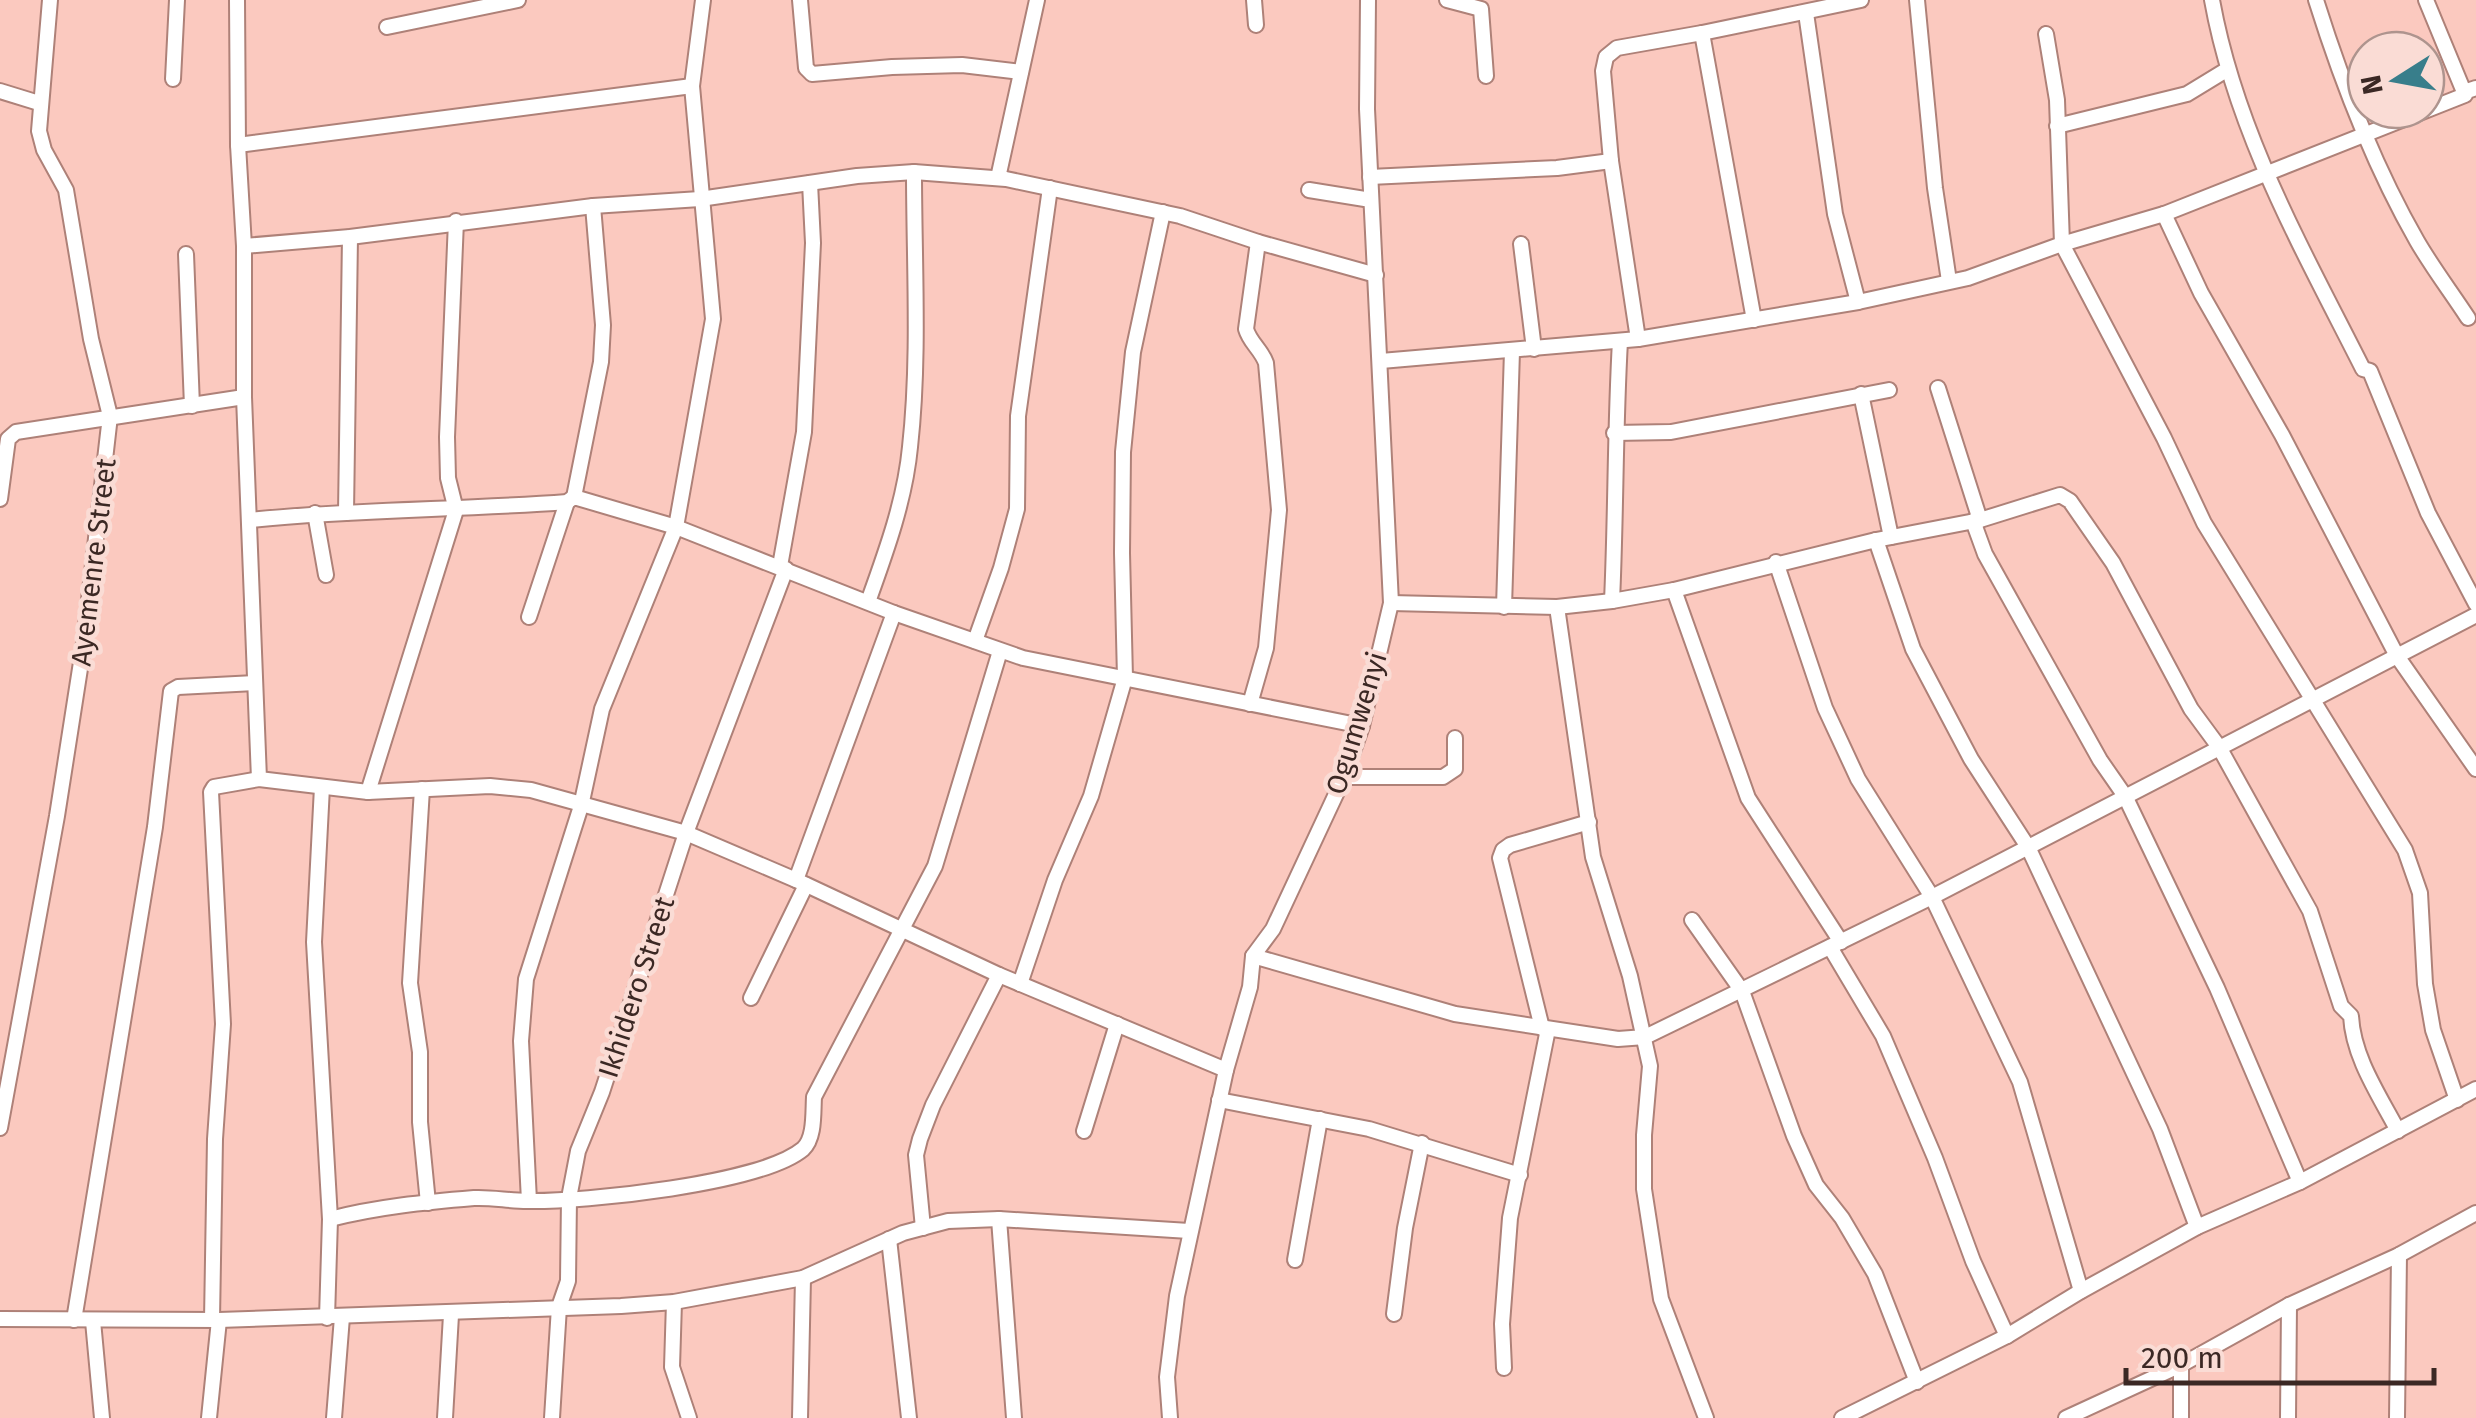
<svg xmlns="http://www.w3.org/2000/svg" width="2476" height="1418" viewBox="0 0 2476 1418" font-family="'Fira Sans',sans-serif">
	<style>
		.lines { fill: none; stroke-linecap: round; stroke-linejoin: round }
		.minor-casing { stroke: #ae8178; stroke-width: 18 }
		.minor { stroke: #fff; stroke-width: 14 }
		.labels { text-anchor: middle; stroke-width: 9; stroke-linejoin: round; paint-order: stroke }
		.street-label { font-size: 28px; fill: #3b2824; stroke: #fadcd5 }
	</style>
	<rect width="100%" height="100%" fill="#fbc9bf"/>
	<g class="lines">
		<defs>
			<g id="minor">
				<polyline points="237,0 238,145 244,246 244,397 259,779 368,792 490,786 531,790 686,833 796,880 999,975 1226,1070"/>
				<polyline points="800,0 806,68 812,74 892,67 962,65 1021,72"/>
				<polyline points="1254,0 1256,25"/>
				<polyline points="1447,0 1481,9 1486,76"/>
				<polyline points="1917,0 1935,188 1949,281"/>
				<path d="M2212,0c24,133 91,250 151,369l7,2 58,142 48,91"/>
				<path d="M2316,0c26,83 58,166 101,241 15,26 34,51 51,77"/>
				<polyline points="2426,0 2464,92"/>
				<polyline points="1806,13 1835,214 1858,302"/>
				<polyline points="387,27 518,0"/>
				<polyline points="1702,33 1861,0"/>
				<polyline points="2046,34 2057,100 2062,244 2164,438 2204,523 2405,850 2420,893 2425,984 2433,1030 2457,1100"/>
				<polyline points="173,79 177,0"/>
				<polyline points="0,91 39,103"/>
				<polyline points="2057,126 2187,94 2228,69"/>
				<polyline points="238,145 692,86"/>
				<polyline points="1370,177 1557,168 1611,161"/>
				<polyline points="998,178 1037,0"/>
				<polyline points="1309,190 1371,200"/>
				<polyline points="2164,214 2201,293 2282,435 2397,656 2476,769"/>
				<polyline points="1521,244 1534,349"/>
				<polyline points="244,246 350,237 593,206 700,199 857,176 914,172 1006,179 1180,216 1258,242 1376,275"/>
				<polyline points="186,254 192,406"/>
				<polyline points="1638,339 1611,161 1603,71 1606,57 1617,48 1702,33 1754,320"/>
				<polyline points="1381,361 1638,339 1858,302 1968,278 2062,244 2164,214 2465,95 2464,92 2476,88"/>
				<polyline points="1938,388 1980,520"/>
				<polyline points="1861,394 1891,537"/>
				<polyline points="1614,433 1671,432 1889,390"/>
				<polyline points="574,497 601,362 603,325 593,206"/>
				<polyline points="0,499 8,439 16,432 244,397"/>
				<polyline points="315,513 326,575"/>
				<polyline points="346,513 350,237"/>
				<path d="M250,520c105,-11 211,-10 317,-18l7,-5 102,30 218,86 129,45 339,68"/>
				<polyline points="1973,521 1985,554 2100,760 2125,796 2217,988 2300,1182"/>
				<polyline points="1876,540 1913,649 1971,759 2028,847 2160,1129 2197,1227"/>
				<polyline points="1776,562 1825,708 1858,779 1932,897 2020,1082 2081,1291"/>
				<polyline points="780,566 804,432 813,243 810,183"/>
				<polyline points="1674,590 1748,798 1841,942"/>
				<path d="M1612,601c4,-87 3,-173 8,-260"/>
				<path d="M868,602c18,-50 37,-102 42,-155 10,-90 4,-184 4,-275"/>
				<path d="M1391,603l166,4 55,-6 62,-11 202,-50 104,-20 80,-25 10,6 43,62 78,146 28,38 91,164 31,95 10,10c2,41 28,79 47,115"/>
				<polyline points="1504,607 1512,351"/>
				<polyline points="1557,607 1593,857 1630,976 1650,1066 1644,1135 1644,1189 1661,1299 1706,1418"/>
				<polyline points="529,617 567,502"/>
				<polyline points="975,641 1001,568 1017,509 1018,416 1050,188"/>
				<path d="M1250,704l16,-56 13,-138 -13,-147c-5,-14 -16,-20 -20,-34l12,-87"/>
				<polyline points="1344,777 1443,777 1455,769 1455,738"/>
				<polyline points="322,787 314,942 330,1219 327,1318"/>
				<polyline points="422,789 410,983 420,1052 420,1122 428,1203"/>
				<polyline points="368,792 456,510 448,478 447,437 456,221"/>
				<polyline points="796,880 894,613"/>
				<polyline points="1692,920 1742,991 1794,1136 1816,1185 1842,1218 1875,1274 1917,1382"/>
				<polyline points="1830,947 1883,1036 1935,1158 1973,1261 2007,1336"/>
				<polyline points="1253,956 1455,1014 1618,1039 1645,1037 1932,897 2476,615"/>
				<polyline points="1020,984 1055,880 1091,796 1125,678 1122,553 1123,452 1133,352 1163,212"/>
				<polyline points="751,998 806,885"/>
				<polyline points="1542,1028 1500,858 1503,850 1510,845 1589,822"/>
				<polyline points="1219,1100 1369,1129 1520,1175"/>
				<polyline points="0,1128 57,816 84,643 110,416 91,339 66,190 44,150 39,131 50,0"/>
				<polyline points="1084,1131 1117,1024"/>
				<polyline points="529,1201 521,1041 526,979 581,806 602,709 676,527 713,319 692,86 703,0"/>
				<path d="M330,1219c46,-12 96,-17 144,-21 17,-1 35,3 53,3 58,1 234,-17 276,-52 12,-11 10,-36 11,-52l121,-231 65,-215"/>
				<polyline points="999,1219 1014,1418"/>
				<polyline points="923,1228 916,1155 920,1139 933,1105 999,975"/>
				<polyline points="889,1239 909,1418"/>
				<polyline points="1295,1260 1320,1119"/>
				<polyline points="674,1302 672,1367 689,1418"/>
				<polyline points="1394,1314 1405,1228 1422,1143"/>
				<polyline points="0,1319 219,1320 621,1306 674,1302 803,1278 903,1233 948,1221 999,1219 1189,1231"/>
				<polyline points="74,1320 155,827 171,691 178,687 255,683"/>
				<polyline points="212,1320 215,1139 223,1024 211,792 214,787 259,779"/>
				<polyline points="93,1321 102,1418"/>
				<polyline points="2181,1365 2181,1418"/>
				<polyline points="1504,1368 1502,1324 1510,1218 1548,1029"/>
				<polyline points="209,1418 219,1320"/>
				<polyline points="334,1418 342,1317"/>
				<polyline points="445,1418 451,1315"/>
				<polyline points="552,1418 559,1307 568,1281 569,1198 578,1151 602,1092 686,833 786,569"/>
				<polyline points="800,1418 803,1278"/>
				<polyline points="1170,1418 1167,1377 1177,1296 1226,1070 1250,987 1253,956 1273,929 1344,777 1362,726 1391,603 1367,109 1368,0"/>
				<polyline points="1842,1418 2007,1336 2081,1291 2197,1227 2300,1182 2476,1089"/>
				<polyline points="2066,1418 2181,1365 2289,1305 2399,1255 2476,1213"/>
				<polyline points="2288,1418 2289,1305"/>
				<polyline points="2397,1418 2399,1255"/>
			</g>
		</defs>
		<use href="#minor" class="minor-casing"/>
		<use href="#minor" class="minor"/>
	</g>
	<g class="labels">
		<g class="street-label">
			<text transform="translate(93 562) rotate(-83)" y="10">Ayemenre Street</text>
			<text transform="translate(1356 723) rotate(-73)" y="10">Ogumwenyi</text>
			<text transform="translate(636 987) rotate(-72)" y="10">Ikhidero Street</text>
		</g>
	</g>
	<g transform="translate(2396 80) rotate(259)"><circle r="48" fill="#fadcd5" stroke="#ae948e" stroke-width="2.5"/>
	<path d="M0-8L18 38L0 25L-18 38Z" fill="#387e8b"/>
	<text y="-15" font-size="28" font-weight="bold" text-anchor="middle" fill="#3b2824">N</text>
	</g>
	<path d="M2126 1368v15h308v-15" fill="none" stroke="#3b2824" stroke-width="5"/>
	<text x="2141" y="1368" font-size="30" fill="#3b2824" stroke="#fadcd5" stroke-width="8" paint-order="stroke">200 m</text>
</svg>
